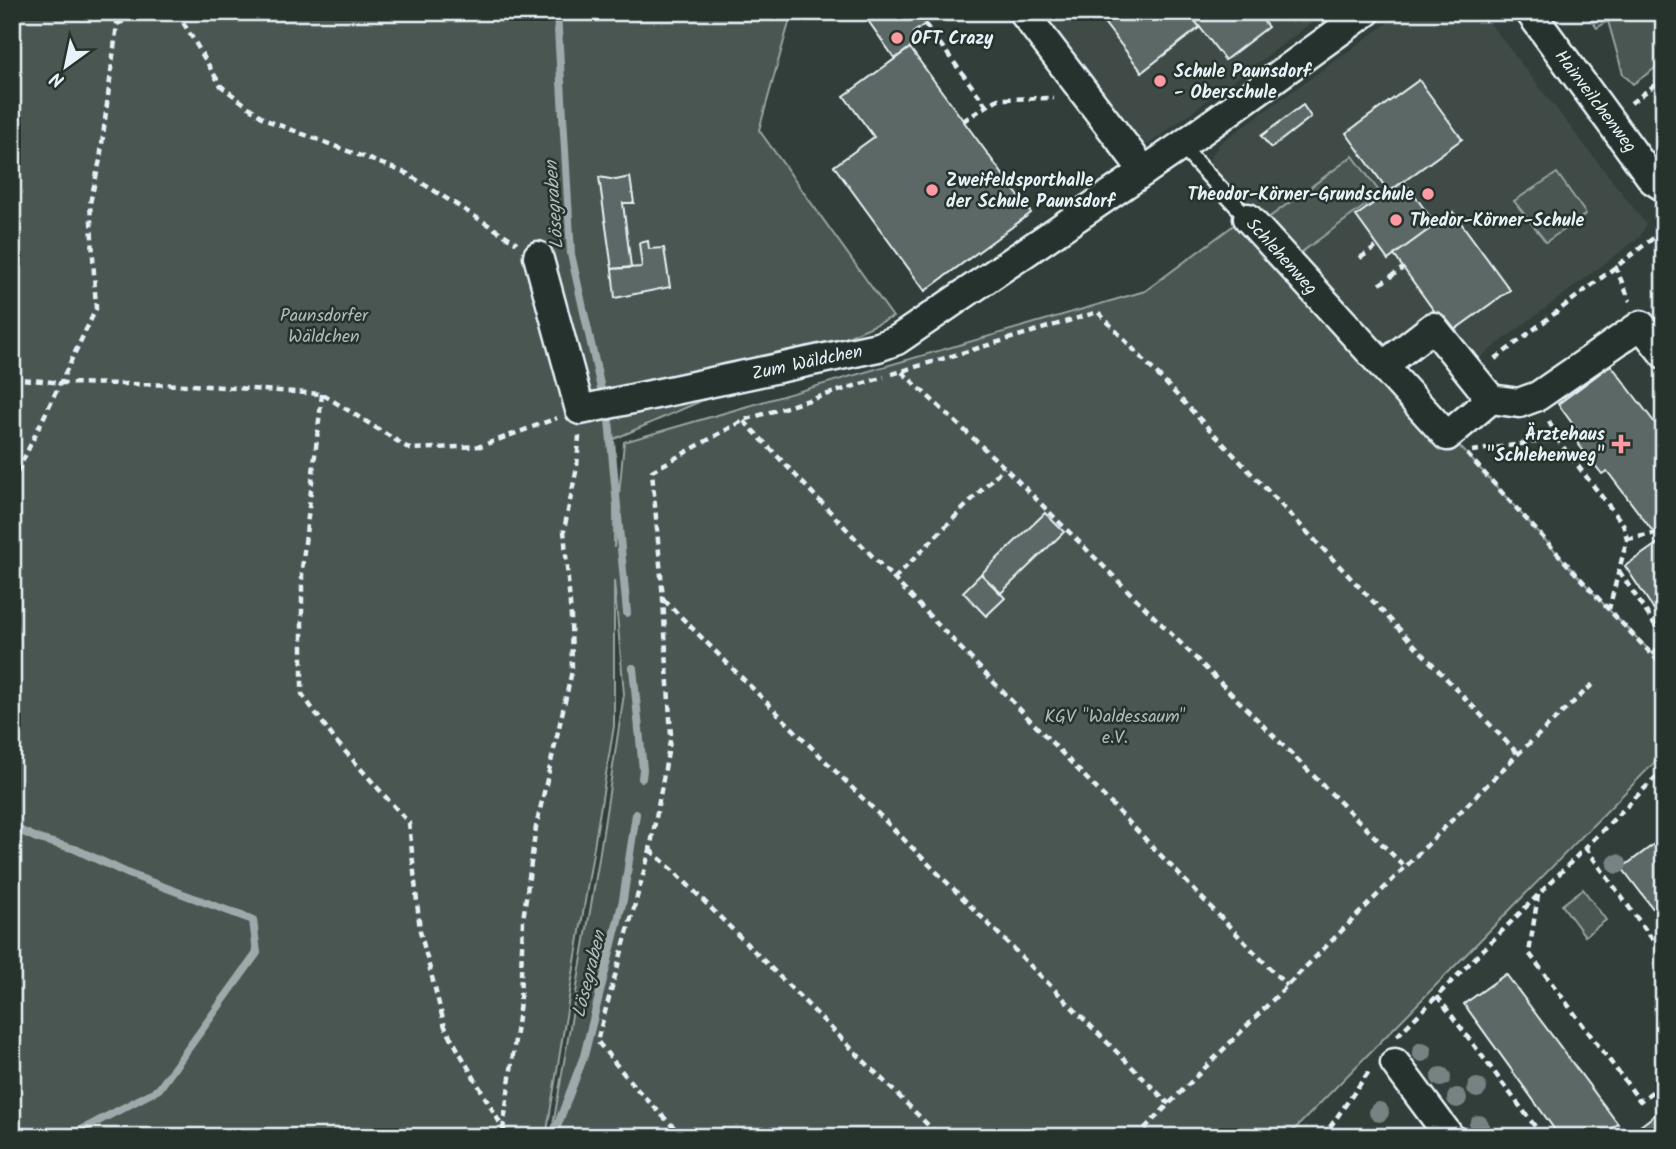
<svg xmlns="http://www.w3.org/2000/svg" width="1676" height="1149" viewBox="0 0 1676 1149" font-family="Kalam,sans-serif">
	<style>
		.built { fill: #3f4b46 }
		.green { fill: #495651; stroke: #98a4a4; stroke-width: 2 }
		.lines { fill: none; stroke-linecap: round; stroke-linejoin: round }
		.stream { stroke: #9ea9ab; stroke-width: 8 }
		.building { fill: #5c6865; stroke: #e8f1f8; stroke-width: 2 }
		.lane-casing { stroke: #e8f1f8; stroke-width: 19 }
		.street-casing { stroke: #e8f1f8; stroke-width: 33 }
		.path { stroke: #e8f1f8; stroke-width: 4.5; stroke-dasharray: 7 5; stroke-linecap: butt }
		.lane { stroke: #26332d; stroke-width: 14 }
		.street { stroke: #26332d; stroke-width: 28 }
		.tree { fill: #778382 }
		.poi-dot { fill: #ff9aa2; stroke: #26332d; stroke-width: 2.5 }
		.labels { text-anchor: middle; stroke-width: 5; stroke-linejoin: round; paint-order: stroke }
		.poi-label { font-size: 18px; font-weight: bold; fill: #e8f1f8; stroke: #26332d; text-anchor: start }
		.street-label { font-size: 18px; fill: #e8f1f8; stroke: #26332d }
		.park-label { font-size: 18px; fill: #b0bbbe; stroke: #26332d }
		.water-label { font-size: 19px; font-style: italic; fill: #b1bbbe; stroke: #26332d }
	</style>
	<rect width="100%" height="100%" fill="#323e39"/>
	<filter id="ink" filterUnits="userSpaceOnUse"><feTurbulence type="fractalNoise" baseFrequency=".0143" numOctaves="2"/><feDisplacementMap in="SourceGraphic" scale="14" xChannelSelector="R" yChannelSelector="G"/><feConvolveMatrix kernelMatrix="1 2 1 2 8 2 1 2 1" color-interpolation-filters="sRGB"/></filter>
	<g filter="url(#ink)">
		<g class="built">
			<polygon points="1035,12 1326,12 1141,150"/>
			<polygon points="1403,12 1481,12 1646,224 1640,237 1466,368 1433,327 1380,354 1207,163 1220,143"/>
		</g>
		<g class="green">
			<polygon points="12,12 792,12 759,130 893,317 614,439 614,548 624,442 1145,291 1242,219 1465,452 1609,610 1664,665 1664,740 1654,763 1287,1137 551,1137 598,865 624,694 614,580 614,726 546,1137 12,1137"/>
			<polygon points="1585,12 1664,12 1664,60 1658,66 1633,84 1623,74 1608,21 1597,28"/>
			<polygon points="1353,156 1381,194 1299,254 1267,219"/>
			<polygon points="1557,173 1586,214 1546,242 1514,201"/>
			<polygon points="1583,889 1606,920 1585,936 1562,905"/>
		</g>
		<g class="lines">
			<g class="stream">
				<polyline points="557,12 571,254 602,393"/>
				<polyline points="609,420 627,613"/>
				<polyline points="633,668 643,770 642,778"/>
				<polyline points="12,827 39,839 75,849 129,874 253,920 257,953 159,1089 68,1137"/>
				<polyline points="553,1137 584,1056 623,900 636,814"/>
			</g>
		</g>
		<g class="building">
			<polygon points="862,12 941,12 913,33 916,43 895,59"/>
			<polygon points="1096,12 1188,12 1200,27 1142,72"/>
			<polygon points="1256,12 1268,27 1225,60 1189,13"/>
			<polygon points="910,48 1031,213 925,291 834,166 874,137 844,96"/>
			<polygon points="1419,80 1462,139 1389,192 1346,133"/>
			<polygon points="1303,105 1311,117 1271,148 1261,136"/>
			<polygon points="599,177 616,180 630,177 634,203 623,203 631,267 612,269"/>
			<polygon points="1404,181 1436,225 1388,260 1356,216"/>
			<polygon points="1453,212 1510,290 1450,333 1394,255"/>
			<polygon points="648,241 649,249 664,248 670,287 615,298 612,269 642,267 639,243"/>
			<polygon points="1611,365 1664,435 1664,526 1654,533 1607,471 1602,474 1571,435 1577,430 1558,404"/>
			<polygon points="1045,513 1064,532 1001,593 981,574"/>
			<polygon points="1664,539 1664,618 1661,620 1625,566"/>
			<polygon points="981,574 1005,598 986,616 963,592"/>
			<polygon points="1661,839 1664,843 1664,923 1622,868"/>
			<polygon points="1506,974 1618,1124 1612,1128 1619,1137 1560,1137 1464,1004"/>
			<polygon points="1664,1108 1664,1137 1626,1137"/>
		</g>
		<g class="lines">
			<defs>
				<polyline id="lane" points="1181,146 1248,218"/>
				<g id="street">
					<polyline points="1023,12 1144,171"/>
					<polyline points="1530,12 1653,180 1664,187"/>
					<polyline points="1248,218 1447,436 1491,399 1433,327 1383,366"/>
					<polyline points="538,256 580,410 878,347 897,340 1181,146 1366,12"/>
					<polyline points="1491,399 1519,403 1538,396 1641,325 1664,354"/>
					<polyline points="1395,1063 1450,1137"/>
				</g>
			</defs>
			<use href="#lane" class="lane-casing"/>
			<use href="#street" class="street-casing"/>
			<g class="path">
				<polyline points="177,12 221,86 266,120 406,173 517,243"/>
				<polyline points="117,24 147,12"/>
				<polyline points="925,24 986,105"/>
				<polyline points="1631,103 1664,78"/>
				<polyline points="963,121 998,99 1054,98"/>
				<polyline points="1360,258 1378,246"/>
				<polyline points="1615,266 1630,301"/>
				<polyline points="1380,284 1403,268"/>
				<polyline points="1495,359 1664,230"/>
				<polyline points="902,372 1004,467 1405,867"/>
				<polyline points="892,374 1098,312 1518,754"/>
				<polyline points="12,378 62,383 193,385 322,394 410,449 481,446 557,418"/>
				<polyline points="322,394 302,569 302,694 335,740 409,823 420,931 445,1027 508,1137"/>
				<polyline points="744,421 894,579 1287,986"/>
				<polyline points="1549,421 1557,439"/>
				<polyline points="1472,451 1557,439 1623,524 1627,539 1609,609"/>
				<polyline points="1467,454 1609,610 1664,667"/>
				<polyline points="12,483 96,309 90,203 100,160 117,24 114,12"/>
				<polyline points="1627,539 1664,532"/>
				<polyline points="1619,571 1661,634"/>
				<polyline points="894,579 1004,467"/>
				<polyline points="664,600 1169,1104"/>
				<polyline points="1654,655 1664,631"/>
				<polyline points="1585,847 1664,955"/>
				<polyline points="650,850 675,872 940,1137"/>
				<polyline points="1538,895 1529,953 1640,1101 1664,1083"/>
				<polyline points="1437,996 1543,1137"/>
				<polyline points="1397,1036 1664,769"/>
				<polyline points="503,1130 520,1002 523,920 536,827 572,671 571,617 564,530 577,467 579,436"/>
				<polyline points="683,1137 634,1086 597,1041 650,850 671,736 663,599 652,471 744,420 884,377"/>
				<polyline points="1136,1137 1518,754 1594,683"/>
				<polyline points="1323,1137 1370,1070"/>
			</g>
			<use href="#lane" class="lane"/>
			<use href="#street" class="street"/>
		</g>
		<g class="tree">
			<circle cx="1617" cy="864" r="10"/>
			<circle cx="1422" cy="1052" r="10"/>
			<circle cx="1441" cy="1077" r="10"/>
			<circle cx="1477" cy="1088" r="10"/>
			<circle cx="1457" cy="1098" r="10"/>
			<circle cx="1379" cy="1112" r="10"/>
			<circle cx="1479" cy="1125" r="10"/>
		</g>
	</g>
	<g class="poi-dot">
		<circle cx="897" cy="38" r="7"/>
		<circle cx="1160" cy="81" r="7"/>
		<circle cx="932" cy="190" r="7"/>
		<circle cx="1428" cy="194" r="7"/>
		<circle cx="1396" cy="220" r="7"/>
		<path d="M1617.5 433.5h7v7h7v7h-7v7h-7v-7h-7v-7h7z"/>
	</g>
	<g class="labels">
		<g class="poi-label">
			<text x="911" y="44">OFT Crazy</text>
			<text x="1174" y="77">Schule Paunsdorf<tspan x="1174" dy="21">- Oberschule</tspan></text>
			<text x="946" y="186">Zweifeldsporthalle<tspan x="946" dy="21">der Schule Paunsdorf</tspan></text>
			<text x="1414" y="200" text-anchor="end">Theodor-Körner-Grundschule</text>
			<text x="1410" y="226">Thedor-Körner-Schule</text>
			<text x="1605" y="440" text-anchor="end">Ärztehaus<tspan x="1605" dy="21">"Schlehenweg"</tspan></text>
		</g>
		<g class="street-label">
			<text transform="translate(1596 101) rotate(53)" y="6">Hainveilchenweg</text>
			<text transform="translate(1282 256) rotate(48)" y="6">Schlehenweg</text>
			<text transform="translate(807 362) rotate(-12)" y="6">Zum Wäldchen</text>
		</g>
		<g class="park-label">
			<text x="324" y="321">Paunsdorfer<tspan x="324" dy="21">Wäldchen</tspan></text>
			<text x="1115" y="722">KGV "Waldessaum"<tspan x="1115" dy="21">e.V.</tspan></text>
		</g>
		<g class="water-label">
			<text transform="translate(553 205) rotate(-94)" y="7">Lösegraben</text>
			<text transform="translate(588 974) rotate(-76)" y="7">Lösegraben</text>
		</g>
	</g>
	<rect width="1676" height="1149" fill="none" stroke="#26332d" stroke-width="42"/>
	<rect x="21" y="21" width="1634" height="1107" fill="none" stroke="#e8f1f8" stroke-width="2.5" filter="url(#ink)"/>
	<g transform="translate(66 66) rotate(213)" stroke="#26332d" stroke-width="5" paint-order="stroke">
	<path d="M0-5L12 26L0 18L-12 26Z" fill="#e8f1f8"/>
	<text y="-10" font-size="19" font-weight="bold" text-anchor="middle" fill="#e8f1f8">N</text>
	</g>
</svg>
